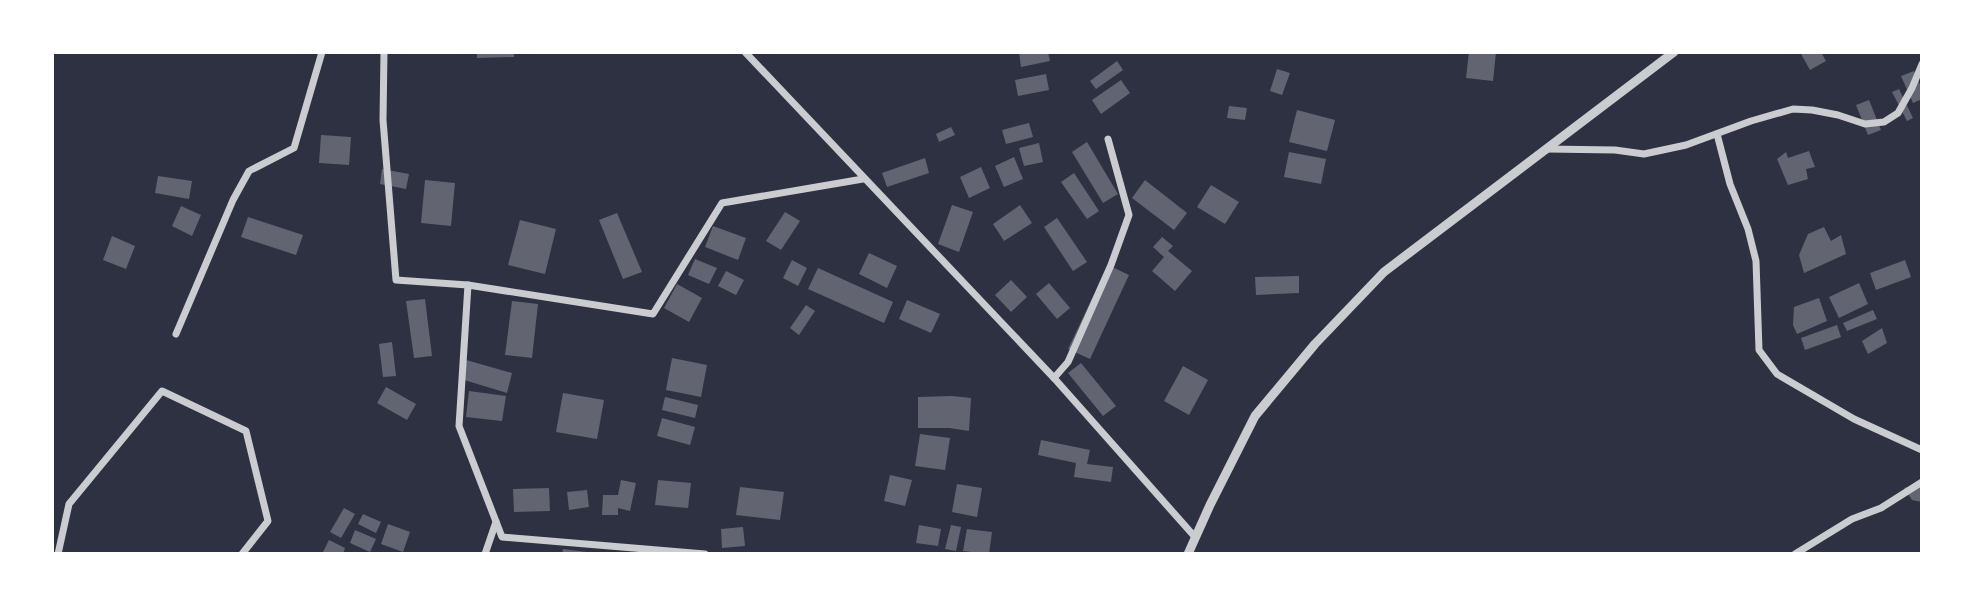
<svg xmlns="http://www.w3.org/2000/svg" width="1974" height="606" viewBox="0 0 1974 606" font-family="'Asap Condensed',sans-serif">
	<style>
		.building { fill: #626471 }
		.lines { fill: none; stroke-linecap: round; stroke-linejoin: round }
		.minor { stroke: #caccd0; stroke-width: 7 }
		.tertiary { stroke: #caccd0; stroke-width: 9 }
	</style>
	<rect width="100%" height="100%" fill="#2d3142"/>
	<g class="building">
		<polygon points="477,52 514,52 514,57 477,58"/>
		<polygon points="1019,52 1048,52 1050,61 1021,67"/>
		<polygon points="1469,52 1496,52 1493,81 1466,78"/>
		<polygon points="1800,52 1821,52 1826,61 1810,70"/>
		<polygon points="1117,61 1123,70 1096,89 1090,81"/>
		<polygon points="1277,69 1290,73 1282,95 1270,91"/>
		<polygon points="1914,71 1922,89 1922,99 1913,103 1901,76"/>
		<polygon points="1046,74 1049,90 1018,96 1015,80"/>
		<polygon points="1121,80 1130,93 1101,114 1092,100"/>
		<polygon points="1899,89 1913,118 1907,121 1892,92"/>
		<polygon points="1869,100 1881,130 1868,135 1856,105"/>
		<polygon points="1229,106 1247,108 1245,120 1227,118"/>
		<polygon points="1297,110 1335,120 1327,151 1289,142"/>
		<polygon points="1029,123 1033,137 1006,144 1002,130"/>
		<polygon points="951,127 955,135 939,142 936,134"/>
		<polygon points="321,135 351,137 349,165 319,163"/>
		<polygon points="1087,142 1118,194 1103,203 1072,152"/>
		<polygon points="1039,143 1043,162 1024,166 1019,148"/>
		<polygon points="1809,151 1815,167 1806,169 1808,179 1788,185 1777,159 1786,152 1788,158"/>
		<polygon points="1289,152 1326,159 1321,184 1284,177"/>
		<polygon points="1014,157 1023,179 1004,187 995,166"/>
		<polygon points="925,158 929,173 887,187 882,173"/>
		<polygon points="981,167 990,188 969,198 960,177"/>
		<polygon points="382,169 409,174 406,189 380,184"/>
		<polygon points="1074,173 1099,211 1087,219 1061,182"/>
		<polygon points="158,176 192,181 189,199 155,193"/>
		<polygon points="425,180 455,183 451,226 421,223"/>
		<polygon points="1145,180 1187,213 1174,230 1132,198"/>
		<polygon points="1211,185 1239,202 1225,224 1197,207"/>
		<polygon points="952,205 973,212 959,252 938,244"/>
		<polygon points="1020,205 1032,223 1004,241 993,224"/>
		<polygon points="181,206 201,215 192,236 172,226"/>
		<polygon points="785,212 800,221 781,250 766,241"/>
		<polygon points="617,213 642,272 623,279 599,220"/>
		<polygon points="248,217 303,235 296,255 241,237"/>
		<polygon points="1057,218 1087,262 1073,271 1044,227"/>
		<polygon points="520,220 556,229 545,274 508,265"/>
		<polygon points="713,226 746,238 738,260 705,247"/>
		<polygon points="1824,227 1831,241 1841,235 1846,254 1804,273 1799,255 1808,234"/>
		<polygon points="112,236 135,246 126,269 103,260"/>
		<polygon points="1162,237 1173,246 1168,251 1192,271 1175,291 1152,271 1164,257 1153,247"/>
		<polygon points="869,253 897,266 887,288 859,274"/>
		<polygon points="695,259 717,268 709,284 688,275"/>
		<polygon points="792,260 807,268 798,286 783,278"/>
		<polygon points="1905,260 1911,277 1876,290 1870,273"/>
		<polygon points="1108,265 1129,275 1090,359 1068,349"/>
		<polygon points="818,268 893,302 884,323 808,289"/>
		<polygon points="726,271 744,280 736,295 718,286"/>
		<polygon points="1299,276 1299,293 1256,295 1255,277"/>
		<polygon points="1011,280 1027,297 1011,312 995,295"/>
		<polygon points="1049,283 1070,308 1057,319 1036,294"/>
		<polygon points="1859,283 1868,304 1839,318 1829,297"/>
		<polygon points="677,284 702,298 689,322 664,308"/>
		<polygon points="1819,298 1827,321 1797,334 1793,325 1794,307"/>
		<polygon points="425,299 432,356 414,358 406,301"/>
		<polygon points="907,300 940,314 931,333 899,319"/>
		<polygon points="512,301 538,304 532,358 505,355"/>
		<polygon points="806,305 815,311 799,335 790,328"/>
		<polygon points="1873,310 1877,319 1847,331 1843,323"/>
		<polygon points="1837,325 1841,337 1805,350 1801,338"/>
		<polygon points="1882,328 1887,343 1868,354 1862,341"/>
		<polygon points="392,342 396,376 383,377 379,344"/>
		<polygon points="672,358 707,365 701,397 666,390"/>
		<polygon points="466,360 512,373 507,393 461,379"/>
		<polygon points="1081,363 1116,406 1103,416 1068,373"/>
		<polygon points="1183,366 1208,380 1189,415 1164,401"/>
		<polygon points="386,387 416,404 407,420 377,403"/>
		<polygon points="469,391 506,396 502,421 466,417"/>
		<polygon points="563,393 604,400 597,439 556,432"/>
		<polygon points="952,396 971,398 969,431 949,428 918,428 918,397"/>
		<polygon points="665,397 698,405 695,418 662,410"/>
		<polygon points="662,418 695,427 690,445 657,436"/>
		<polygon points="920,434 950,438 945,470 915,466"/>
		<polygon points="1041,440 1090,450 1087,464 1113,467 1111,482 1074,477 1076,463 1038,455"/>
		<polygon points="890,475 912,480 905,506 884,501"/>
		<polygon points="621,480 636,483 630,511 618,508 618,515 602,515 603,495 618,495"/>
		<polygon points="658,480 691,483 688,508 655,505"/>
		<polygon points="957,484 982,488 977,517 952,512"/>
		<polygon points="1922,484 1922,502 1912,500 1904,488"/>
		<polygon points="740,487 784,492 780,520 736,515"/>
		<polygon points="549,488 550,511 514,512 513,489"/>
		<polygon points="587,490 589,507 569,510 567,492"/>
		<polygon points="344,508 355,514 341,538 330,532"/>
		<polygon points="363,514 381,522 376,533 358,524"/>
		<polygon points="388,524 410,532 403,552 381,544"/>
		<polygon points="919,525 941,529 938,546 916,543"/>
		<polygon points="951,525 961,527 956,551 945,549"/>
		<polygon points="743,527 745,546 722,548 721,529"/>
		<polygon points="967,529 992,532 989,554 963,551"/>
		<polygon points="355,530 376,539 370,552 350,543"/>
		<polygon points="329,540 345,548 343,554 322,554"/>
		<polygon points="563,549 587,552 587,554 562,554"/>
	</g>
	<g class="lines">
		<g class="minor">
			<polyline points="384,52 383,120 396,280 468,285"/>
			<polyline points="745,52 1054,378 1195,537"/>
			<polyline points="1717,134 1730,184 1748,229 1756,261 1759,350 1777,374 1854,419 1922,450"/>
			<polyline points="1547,149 1615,150 1644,154 1686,145 1751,121 1793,109 1812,110 1838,115 1865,124 1884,122 1898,113 1912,88 1922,64"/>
			<polyline points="176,334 233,200 249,171 294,148 322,52"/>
			<polyline points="1054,378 1068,362 1111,265 1129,215 1108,139"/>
			<polyline points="58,554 69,504 162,391 246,431 268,521 242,554"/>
			<polyline points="485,554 496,522"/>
			<polyline points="705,554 502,537 459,426 468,285 653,314 722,203 863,179"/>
			<polyline points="1795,554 1852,519 1881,508 1922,482"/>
		</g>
		<polyline class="tertiary" points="1188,554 1210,505 1255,416 1315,344 1384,272 1674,52"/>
	</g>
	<rect width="1974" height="606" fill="none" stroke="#ffffff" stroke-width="108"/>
</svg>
